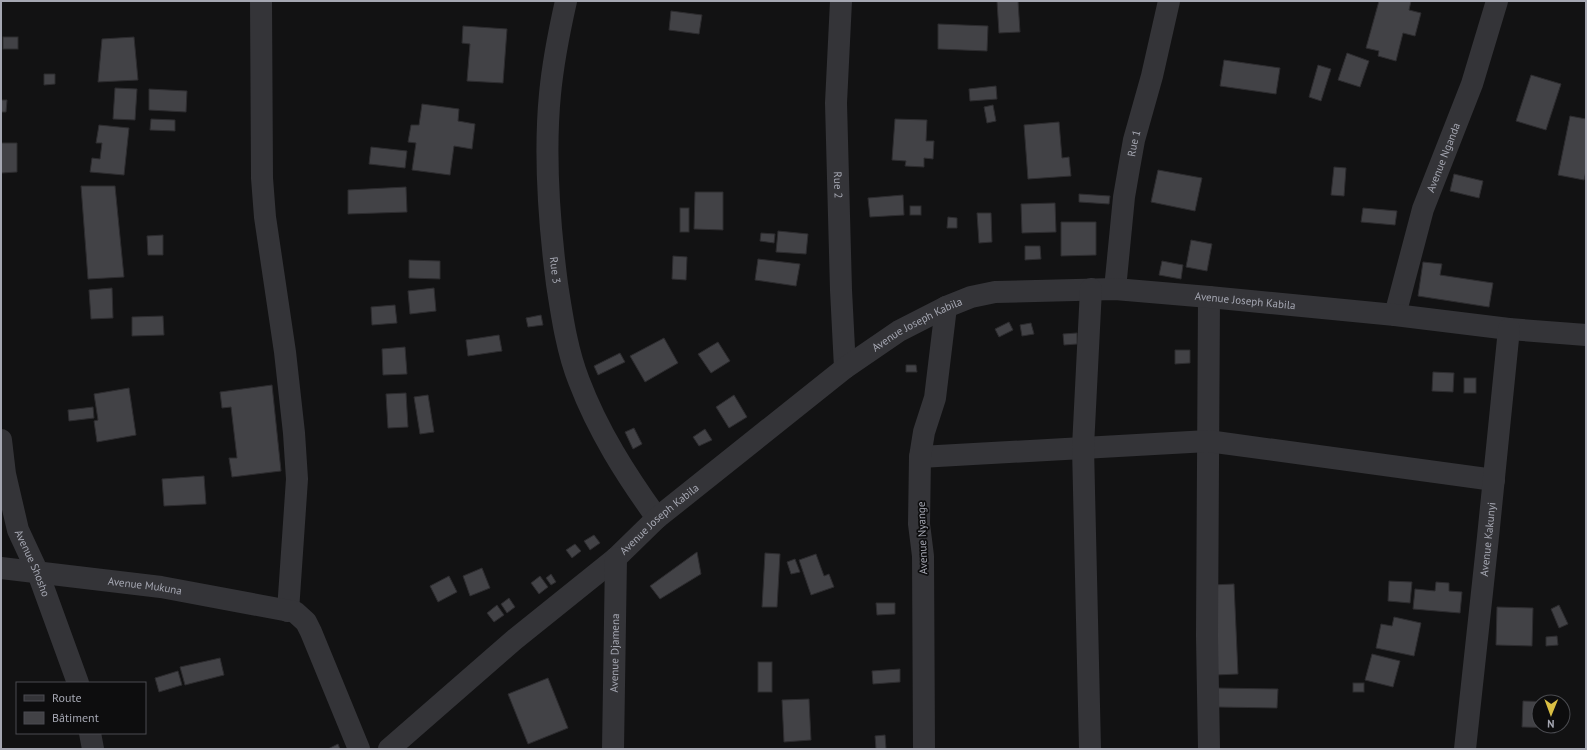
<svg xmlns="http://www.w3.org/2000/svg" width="1587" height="750" viewBox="0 0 1587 750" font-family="'PT Sans',sans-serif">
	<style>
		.building { fill: #424246; stroke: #2d2c2f }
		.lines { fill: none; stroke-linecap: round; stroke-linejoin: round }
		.minor { stroke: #343438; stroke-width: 22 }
		.labels { text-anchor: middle; stroke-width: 3.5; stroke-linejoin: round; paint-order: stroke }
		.street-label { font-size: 11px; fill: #a5a7b2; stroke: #0d0d0e }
	</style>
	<rect width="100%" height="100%" fill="#121213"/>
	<g class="building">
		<polygon points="997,1 1018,1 1020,32 999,33"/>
		<polygon points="1379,1 1411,1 1409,10 1421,13 1415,36 1403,33 1396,61 1378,56 1379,51 1366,48"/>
		<polygon points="671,11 702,15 699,34 669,30"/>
		<polygon points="938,24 988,26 987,51 938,49"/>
		<polygon points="463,26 507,29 503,83 467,81 470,44 462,43"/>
		<rect x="3" y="37" width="15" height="12"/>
		<polygon points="134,37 138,80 98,82 102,39"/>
		<polygon points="1347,53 1369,61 1360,87 1338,80"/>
		<polygon points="1224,60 1280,68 1276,94 1220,86"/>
		<polygon points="1318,65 1331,69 1321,101 1309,97"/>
		<polygon points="44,74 55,74 55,84 44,85"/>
		<polygon points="1531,75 1561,84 1546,130 1516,121"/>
		<polygon points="996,86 997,99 970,101 969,89"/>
		<polygon points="115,88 137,89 135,120 113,119"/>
		<polygon points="149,89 187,91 186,112 149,110"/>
		<polygon points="1,100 7,100 6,112 1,112"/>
		<polygon points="422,104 459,109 458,121 475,124 472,149 454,146 450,175 412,170 416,143 408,142 411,125 419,125"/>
		<polygon points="993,105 996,121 987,123 984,107"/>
		<polygon points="1570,116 1586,119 1586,171 1584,180 1558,175"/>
		<polygon points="151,119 175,120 175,131 150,130"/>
		<polygon points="895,119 927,120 926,141 934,141 933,159 924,158 924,167 905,166 906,161 892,160"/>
		<polygon points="1059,122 1062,158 1069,157 1071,176 1028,179 1024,125"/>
		<polygon points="99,125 129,128 124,175 90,172 92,158 100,159 102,143 96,143"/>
		<polygon points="1,143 17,143 17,172 1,173"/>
		<polygon points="371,147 407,151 405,168 369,164"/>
		<polygon points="1334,167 1346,168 1344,196 1331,195"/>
		<polygon points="1158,170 1202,178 1195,211 1151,202"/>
		<polygon points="1454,174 1483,181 1479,198 1450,191"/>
		<polygon points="81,186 115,186 124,277 88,279"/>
		<polygon points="406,187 407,212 348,214 348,190"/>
		<polygon points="695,192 723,192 723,230 694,229"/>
		<polygon points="1079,194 1110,196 1109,204 1079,202"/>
		<polygon points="903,195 904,215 870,217 868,198"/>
		<polygon points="1055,203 1056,232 1022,233 1021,204"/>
		<rect x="910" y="206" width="11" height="9"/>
		<rect x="680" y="208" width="9" height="24"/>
		<polygon points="1363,208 1397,211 1395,225 1361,222"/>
		<polygon points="977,213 991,213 992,242 979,243"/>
		<polygon points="948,217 957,218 957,228 947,228"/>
		<polygon points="1061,222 1096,222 1096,255 1061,256"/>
		<polygon points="778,231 808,234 806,254 776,252"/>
		<polygon points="761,233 775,234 774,243 760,241"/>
		<polygon points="163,235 163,255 148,255 147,236"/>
		<polygon points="1191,240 1212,244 1207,271 1186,267"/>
		<polygon points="1025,246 1040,246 1041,259 1025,260"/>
		<polygon points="673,256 687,257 686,280 672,279"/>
		<polygon points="758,259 800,264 796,286 755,280"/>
		<polygon points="409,260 440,261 440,279 409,278"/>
		<polygon points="1162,261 1183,265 1181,279 1159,275"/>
		<polygon points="1423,262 1442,264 1440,275 1493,283 1489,307 1418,296"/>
		<polygon points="112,288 113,318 91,319 89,290"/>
		<polygon points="434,288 436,311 410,314 408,291"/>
		<polygon points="395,305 397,323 372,325 371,307"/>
		<polygon points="541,315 543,325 528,327 526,318"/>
		<polygon points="163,316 164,335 132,336 132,317"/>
		<polygon points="1009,322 1013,330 999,337 995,329"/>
		<polygon points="1031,323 1034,334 1022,336 1020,325"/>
		<polygon points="1077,333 1077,344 1064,345 1063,334"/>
		<polygon points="499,335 502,351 468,356 466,340"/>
		<polygon points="664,338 678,363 645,382 630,356"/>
		<polygon points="718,342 730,361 711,373 698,354"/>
		<polygon points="405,347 407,374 383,375 382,349"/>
		<polygon points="1175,350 1190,350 1190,363 1175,364"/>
		<polygon points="620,353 625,362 598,375 594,366"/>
		<polygon points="906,365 916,365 917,372 906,372"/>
		<polygon points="1433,372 1454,373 1453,392 1432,391"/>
		<rect x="1464" y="378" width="12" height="15"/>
		<polygon points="272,385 281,471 232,477 229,458 237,458 231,407 222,408 220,392"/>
		<polygon points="129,388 136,435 97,442 94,421 98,420 94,394"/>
		<polygon points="406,393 408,427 388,428 386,394"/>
		<polygon points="428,395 434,432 420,434 414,397"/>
		<polygon points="734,395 747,417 729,428 716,407"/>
		<polygon points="93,407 94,418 69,421 68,410"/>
		<polygon points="634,428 642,444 633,449 625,432"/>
		<polygon points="705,429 712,440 699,446 693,437"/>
		<polygon points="204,476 206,504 164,506 162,479"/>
		<polygon points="594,535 600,543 590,550 584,541"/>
		<polygon points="575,544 581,551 572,558 566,550"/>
		<polygon points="697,552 701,574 660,599 650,586"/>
		<polygon points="765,553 780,554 777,607 762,607"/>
		<polygon points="816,554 824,576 829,574 834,587 811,595 799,560"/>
		<polygon points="795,559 800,572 791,574 787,562"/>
		<polygon points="482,568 490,588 470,596 463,576"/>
		<polygon points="551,574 556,582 551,585 546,578"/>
		<polygon points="449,576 457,592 438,602 430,586"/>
		<polygon points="540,576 548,587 539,594 531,583"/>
		<polygon points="1389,581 1412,582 1410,603 1388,601"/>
		<polygon points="1436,582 1449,583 1449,591 1462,592 1460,613 1413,609 1415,589 1435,591"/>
		<polygon points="1234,584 1238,674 1215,675 1211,585"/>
		<polygon points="509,598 515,607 507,613 501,604"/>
		<polygon points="876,603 895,603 895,614 877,615"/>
		<polygon points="497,605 504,615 494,622 487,613"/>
		<polygon points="1559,605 1568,624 1559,628 1551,609"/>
		<polygon points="1497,607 1533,608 1532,646 1496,645"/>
		<polygon points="1394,617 1421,623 1414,656 1376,648 1381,624 1392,626"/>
		<polygon points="1557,636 1558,645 1546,646 1546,637"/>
		<polygon points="1372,654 1400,661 1393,687 1365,680"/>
		<polygon points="220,658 224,675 185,685 180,667"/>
		<rect x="758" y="662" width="14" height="30"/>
		<polygon points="900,669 900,682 873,684 872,671"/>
		<polygon points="178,671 182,685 159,692 155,678"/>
		<polygon points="548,678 568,728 528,744 508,694"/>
		<rect x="1353" y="683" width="11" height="9"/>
		<polygon points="1217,688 1278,689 1277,708 1217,707"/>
		<polygon points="809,699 811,740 784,742 782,700"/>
		<polygon points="1523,701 1558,702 1539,702 1539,726 1557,726 1557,728 1522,727"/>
		<polygon points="885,735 886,749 876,749 875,736"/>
		<polygon points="338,744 340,749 328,749"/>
	</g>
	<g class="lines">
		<g class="minor">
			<polyline points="261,1 262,178 265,217 285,352 294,433 297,479 288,611"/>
			<path id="s1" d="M566,1c-7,31 -13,61 -16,93 -6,62 -1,128 7,190 5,32 10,67 22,97 19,50 47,94 78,137"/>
			<path id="s2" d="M841,1l-5,102 5,187 4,78"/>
			<path id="s3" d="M1115,289l9,-92 5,-29 5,-28 18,-64 17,-75"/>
			<polyline points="1209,297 1207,636 1209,749"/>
			<path id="s4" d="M1395,315l28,-106 49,-125 25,-83"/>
			<path id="s5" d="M1,440l4,34 13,56 20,43 40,110"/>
			<polyline points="920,457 1208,441 1494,480"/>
			<path id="s6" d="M1,568l160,19 134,25 11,10 5,10 48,117"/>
			<polyline points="90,733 93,749"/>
			<path id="s7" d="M389,749l125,-109 102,-82 41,-40 188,-150 54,-37 47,-24 25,-10 24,-5 120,-3 94,8 186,18 114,14 77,6"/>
			<path id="s8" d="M613,749l3,-191"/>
			<polyline points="924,749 923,556 919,524 920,457 924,432 935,398 946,307"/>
			<polyline points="1090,749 1083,447 1091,289"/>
			<path id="s9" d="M1465,749l23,-212 21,-208"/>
		</g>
	</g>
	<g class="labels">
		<g class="street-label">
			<text dy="4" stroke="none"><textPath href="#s3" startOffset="147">Rue 1</textPath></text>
			<text dy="4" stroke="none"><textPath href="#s4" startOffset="165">Avenue Nganda</textPath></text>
			<text dy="4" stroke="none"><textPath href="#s2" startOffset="184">Rue 2</textPath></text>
			<text dy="4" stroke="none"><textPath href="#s1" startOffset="271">Rue 3</textPath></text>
			<text dy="4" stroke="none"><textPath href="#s7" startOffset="1015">Avenue Joseph Kabila</textPath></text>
			<text dy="4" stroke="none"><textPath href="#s7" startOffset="679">Avenue Joseph Kabila</textPath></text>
			<text dy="4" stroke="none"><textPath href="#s7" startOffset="355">Avenue Joseph Kabila</textPath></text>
			<text transform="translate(922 538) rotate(-92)" y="4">Avenue Nyange</text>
			<text dy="4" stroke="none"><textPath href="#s9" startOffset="211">Avenue Kakunyi</textPath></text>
			<text dy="4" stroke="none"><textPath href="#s5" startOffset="128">Avenue Shosho</textPath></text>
			<text dy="4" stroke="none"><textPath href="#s6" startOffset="145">Avenue Mukuna</textPath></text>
			<text dy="4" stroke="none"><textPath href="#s8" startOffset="96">Avenue Djamena</textPath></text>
		</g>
	</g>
	<rect width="1587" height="750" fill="none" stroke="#a5a7b2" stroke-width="4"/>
	<rect x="16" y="682" width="130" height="52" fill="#0d0d0e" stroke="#4a4b50"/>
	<rect x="24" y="695" width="20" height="6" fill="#343438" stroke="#4a4b50"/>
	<text x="52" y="702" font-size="12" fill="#a5a7b2">Route</text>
	<rect x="24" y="712" width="20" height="12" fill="#424246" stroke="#4a4b50"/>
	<text x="52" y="722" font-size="12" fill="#a5a7b2">Bâtiment</text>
	<g transform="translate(1551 714) rotate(181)"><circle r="19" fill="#0d0d0e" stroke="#4a4b50"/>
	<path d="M0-3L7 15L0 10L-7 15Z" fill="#dabf44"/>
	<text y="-6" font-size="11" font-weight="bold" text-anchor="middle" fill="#a5a7b2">N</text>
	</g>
</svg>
